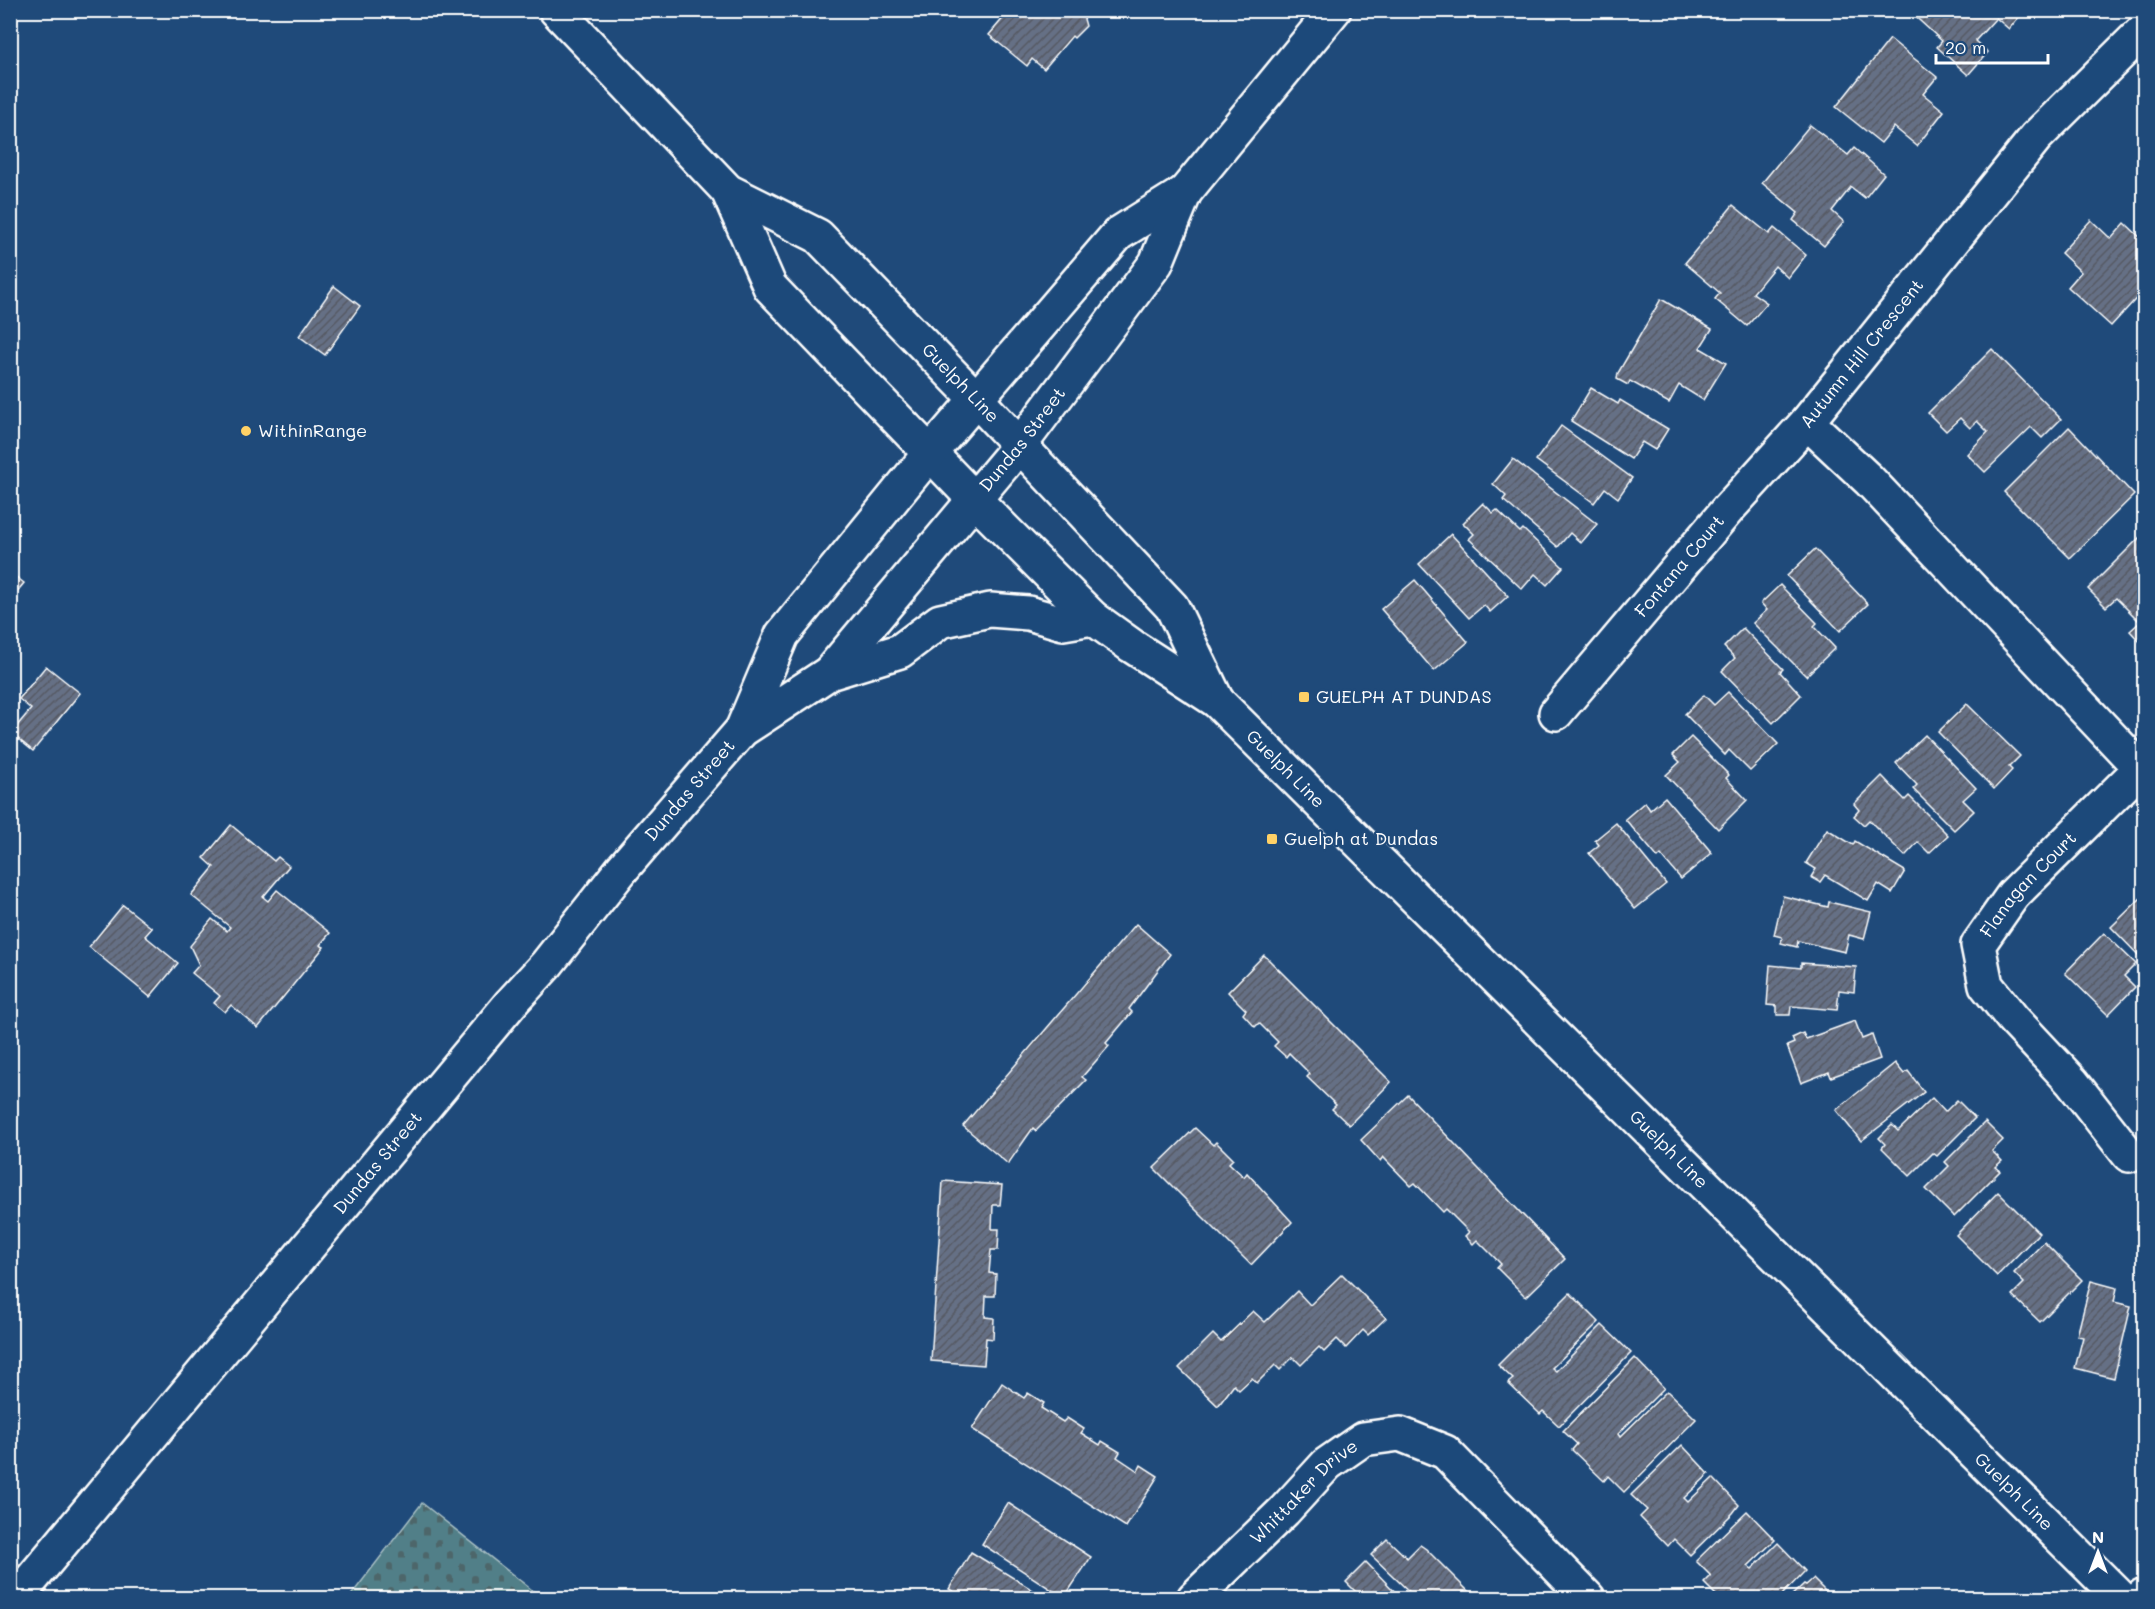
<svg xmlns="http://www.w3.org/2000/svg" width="2155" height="1609" viewBox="0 0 2155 1609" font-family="Mali,sans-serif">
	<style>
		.cemetery { fill: url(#cemetery-stones); stroke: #a8bfc4; stroke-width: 1.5 }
		.building { fill: url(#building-hatch); stroke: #fff; stroke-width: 1.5 }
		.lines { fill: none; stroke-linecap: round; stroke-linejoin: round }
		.minor-casing { stroke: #fff; stroke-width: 38 }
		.major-casing { stroke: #fff; stroke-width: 38 }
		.minor { stroke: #1f4a7a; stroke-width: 33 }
		.major { stroke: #1f4a7a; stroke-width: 33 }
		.poi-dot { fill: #ffd166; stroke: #1f4a7a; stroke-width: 2 }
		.labels { text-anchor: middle; stroke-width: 4.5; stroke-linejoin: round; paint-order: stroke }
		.street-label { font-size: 18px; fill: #fff; stroke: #1f4a7a }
		.poi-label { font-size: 18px; fill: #fff; stroke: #1f4a7a; text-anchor: start }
	</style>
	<defs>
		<pattern id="cemetery-stones" width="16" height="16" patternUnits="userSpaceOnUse" patternTransform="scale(1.5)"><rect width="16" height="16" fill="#517f88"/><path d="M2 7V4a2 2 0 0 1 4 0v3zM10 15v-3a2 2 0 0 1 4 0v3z" fill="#4e666a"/></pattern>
		<pattern id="building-hatch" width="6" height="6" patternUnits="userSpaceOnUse" patternTransform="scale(1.5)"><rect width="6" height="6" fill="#657085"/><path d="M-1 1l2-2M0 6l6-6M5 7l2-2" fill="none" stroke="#565a63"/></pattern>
	</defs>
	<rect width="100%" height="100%" fill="#1f4a7a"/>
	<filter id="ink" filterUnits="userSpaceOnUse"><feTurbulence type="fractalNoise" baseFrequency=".0167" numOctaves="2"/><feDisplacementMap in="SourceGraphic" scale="12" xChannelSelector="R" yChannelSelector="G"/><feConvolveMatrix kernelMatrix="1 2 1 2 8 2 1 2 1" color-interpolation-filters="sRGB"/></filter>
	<g filter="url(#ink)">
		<polygon class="cemetery" points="422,1503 542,1598 349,1598"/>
		<g class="building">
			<polygon points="1010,10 1086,10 1089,13 1084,19 1086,26 1074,38 1072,36 1044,69 1032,59 1027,66 989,35"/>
			<polygon points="1908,10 2025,10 2009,29 1996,18 1975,41 1988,52 1968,75 1937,47 1942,41"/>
			<polygon points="1890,39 1937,77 1923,94 1944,111 1917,146 1894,127 1881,143 1836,107"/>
			<polygon points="1810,125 1848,155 1854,148 1884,174 1865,198 1851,187 1832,211 1844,222 1824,246 1793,220 1798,213 1762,183"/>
			<polygon points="1733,205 1769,234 1774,228 1806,255 1788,278 1775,266 1753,293 1767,303 1747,326 1715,299 1720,293 1685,263"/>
			<polygon points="2091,220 2111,239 2125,223 2144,241 2144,290 2111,326 2068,287 2081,272 2061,253"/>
			<polygon points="334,286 360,306 325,355 299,336"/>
			<polygon points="1661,299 1712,329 1700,348 1726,363 1703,400 1679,385 1669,403 1630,381 1628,385 1617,379 1618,373"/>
			<polygon points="1992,349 2061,419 2042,438 2031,427 1985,472 1967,454 1988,432 1977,421 1970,428 1960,418 1946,431 1928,413"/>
			<polygon points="1591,388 1618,404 1620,400 1668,429 1655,450 1642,442 1631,459 1571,421"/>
			<polygon points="1561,426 1632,478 1618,498 1605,488 1594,503 1536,460"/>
			<polygon points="2069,427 2134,495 2070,558 2004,492"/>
			<polygon points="1513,459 1597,524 1581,543 1570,533 1558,547 1503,500 1506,496 1493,484"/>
			<polygon points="1483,503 1493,513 1497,510 1520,532 1523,529 1563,567 1547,585 1535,574 1522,589 1469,539 1474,534 1463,523"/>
			<polygon points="2144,533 2144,646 2130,631 2140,622 2116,598 2106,607 2088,589"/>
			<polygon points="1451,534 1508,596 1490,612 1484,605 1469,618 1419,564"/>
			<polygon points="1815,549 1868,604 1840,631 1787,576"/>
			<polygon points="10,572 24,583 10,600"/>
			<polygon points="1415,580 1468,642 1434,671 1381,609"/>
			<polygon points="1780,585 1817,623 1814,626 1835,648 1806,676 1753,623 1767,610 1761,603"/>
			<polygon points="1743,628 1783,669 1780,672 1801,695 1773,723 1722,671 1735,658 1724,647"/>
			<polygon points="46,666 80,693 33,751 11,733 31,709 19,699"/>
			<polygon points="1728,692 1778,744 1750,771 1729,750 1725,755 1685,714 1704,695 1714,705"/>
			<polygon points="1967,704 2020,756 2009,767 2012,770 1994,789 1938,732"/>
			<polygon points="1925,735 1976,788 1963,800 1974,811 1954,830 1913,789 1917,785 1896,763"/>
			<polygon points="1691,737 1729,775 1726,778 1747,800 1718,829 1666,775 1680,762 1673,755"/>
			<polygon points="1882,776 1905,800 1909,796 1948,835 1929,853 1918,842 1905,856 1869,820 1864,825 1854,816 1859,810 1854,804"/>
			<polygon points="1665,797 1712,853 1681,879 1661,855 1658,858 1625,819 1645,802 1650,810"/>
			<polygon points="1616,823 1666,884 1635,909 1589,853 1599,845 1595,840"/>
			<polygon points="231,825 274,861 278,857 289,866 263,897 268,901 277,890 330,933 320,945 324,947 258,1028 231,1005 225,1012 214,1003 220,996 192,973 199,965 190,946 212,919 227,931 230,927 191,895 214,867 204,858"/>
			<polygon points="1827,829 1853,845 1855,841 1905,871 1892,893 1878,884 1868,901 1825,875 1820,882 1811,877 1816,869 1806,863"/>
			<polygon points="2144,895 2144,961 2111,927"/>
			<polygon points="1783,896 1828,907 1829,902 1871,912 1864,939 1849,935 1845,952 1798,941 1797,947 1781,943 1782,937 1774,935"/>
			<polygon points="123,905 152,928 145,936 178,963 150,997 89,947"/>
			<polygon points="1136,924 1170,954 1129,1009 1132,1012 1106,1043 1109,1046 1082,1077 1086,1080 1036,1131 1033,1128 1008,1164 963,1126"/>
			<polygon points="2104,933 2136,964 2124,976 2135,987 2108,1015 2065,973"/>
			<polygon points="1264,955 1391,1082 1349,1125 1332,1109 1336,1105 1307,1077 1310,1074 1289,1053 1286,1057 1274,1046 1278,1042 1259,1023 1255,1027 1243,1014 1246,1010 1228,992"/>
			<polygon points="1801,963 1856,967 1854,992 1839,990 1837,1010 1791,1006 1790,1015 1777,1015 1777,1006 1767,1005 1770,965 1801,968"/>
			<polygon points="1855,1021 1862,1039 1872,1035 1880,1059 1831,1077 1829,1072 1801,1083 1787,1046 1794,1043 1792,1038 1803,1033 1806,1039"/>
			<polygon points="1895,1063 1904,1074 1908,1071 1924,1092 1861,1141 1836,1110"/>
			<polygon points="1408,1095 1565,1259 1526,1297 1497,1268 1501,1264 1477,1240 1473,1244 1465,1236 1469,1232 1446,1209 1443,1212 1415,1183 1411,1186 1383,1157 1380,1161 1361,1140"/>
			<polygon points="1932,1098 1945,1112 1957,1100 1975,1118 1937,1156 1933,1153 1910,1176 1882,1148 1885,1144 1879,1138 1892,1125 1898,1131"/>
			<polygon points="1985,1122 2003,1140 1992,1151 2002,1161 1995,1167 2000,1171 1954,1217 1926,1189 1949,1166 1945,1162"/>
			<polygon points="1195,1128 1213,1145 1216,1142 1233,1159 1229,1163 1244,1177 1247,1173 1292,1222 1251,1265 1154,1168"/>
			<polygon points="943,1181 1002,1185 1000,1205 993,1205 992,1229 999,1229 998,1250 991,1250 989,1273 996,1274 995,1296 986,1296 985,1317 994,1318 993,1339 986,1338 984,1365 931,1361"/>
			<polygon points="1998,1192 2039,1233 1997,1276 1956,1235"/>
			<polygon points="2044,1242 2082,1280 2040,1322 2012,1295 2024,1283 2014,1273"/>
			<polygon points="1342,1274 1386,1318 1368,1335 1363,1330 1346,1348 1337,1339 1324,1352 1319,1347 1301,1365 1293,1357 1280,1370 1275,1365 1257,1383 1252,1378 1239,1390 1234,1385 1218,1406 1179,1368 1213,1334 1221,1342 1253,1311 1265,1322 1297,1291 1310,1305"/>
			<polygon points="2091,1281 2117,1288 2114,1302 2131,1306 2114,1378 2075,1368 2083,1337 2077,1336"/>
			<polygon points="1570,1293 1599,1322 1552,1368 1556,1371 1602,1325 1631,1353 1559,1426 1543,1411 1540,1414 1508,1383 1513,1379 1498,1365"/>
			<polygon points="1635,1358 1664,1388 1618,1434 1620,1437 1667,1391 1696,1419 1624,1492 1608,1476 1604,1481 1572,1450 1577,1444 1563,1431"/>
			<polygon points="1002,1383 1024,1398 1028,1393 1044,1403 1041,1408 1063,1422 1067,1418 1084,1429 1081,1433 1100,1445 1102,1441 1120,1452 1117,1457 1138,1471 1141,1465 1158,1476 1126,1527 972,1429"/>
			<polygon points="1682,1445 1709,1474 1684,1498 1688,1502 1713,1478 1739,1505 1733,1513 1690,1555 1674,1539 1668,1546 1640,1517 1647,1510 1631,1495"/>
			<polygon points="1008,1503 1091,1557 1064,1598 982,1544"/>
			<polygon points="1747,1511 1775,1540 1748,1566 1752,1569 1778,1543 1805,1571 1779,1598 1719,1598 1704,1583 1711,1576 1696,1561"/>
			<polygon points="1387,1539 1407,1558 1420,1545 1426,1549 1469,1592 1463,1598 1416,1598 1371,1555"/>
			<polygon points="971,1552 1046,1598 964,1598 949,1589"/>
			<polygon points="1366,1562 1401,1598 1362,1598 1346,1582"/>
			<polygon points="1813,1579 1832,1598 1789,1598 1804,1584 1806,1585"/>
		</g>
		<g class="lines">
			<defs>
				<g id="minor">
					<polyline points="1807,422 1869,480 2144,772"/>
					<path id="s1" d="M1556,713l172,-204 79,-87 229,-285 108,-107"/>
					<path id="s2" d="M2129,1155l-57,-73 -59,-63 -27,-34 -8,-40 35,-50 131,-130"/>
					<path id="s3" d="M1194,1598l90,-87 43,-47 36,-25 37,-5 45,18 143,146"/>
					<polyline points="2141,1598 2144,1595"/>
				</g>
				<g id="major">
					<path id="s4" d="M556,10l172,181 90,45 158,163 196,208 45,94"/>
					<path id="s5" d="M728,191l42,96 204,212 119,119 39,28 85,55 904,897"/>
					<polyline points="829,673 900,651 940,621 990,610 1028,613 1063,623 1093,618"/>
					<polyline points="742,730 782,635 930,453 1118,234 1185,192"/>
					<path id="s6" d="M16,1598l495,-595 35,-38 76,-96 120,-139 87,-57 191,-228 136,-182 29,-71 149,-182"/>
				</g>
			</defs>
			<use href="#minor" class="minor-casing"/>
			<use href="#major" class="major-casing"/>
			<use href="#minor" class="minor"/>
			<use href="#major" class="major"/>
		</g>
	</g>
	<g class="poi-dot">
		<circle cx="246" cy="431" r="6"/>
		<rect x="1298" y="691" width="12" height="12" rx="3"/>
		<rect x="1266" y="833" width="12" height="12" rx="3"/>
	</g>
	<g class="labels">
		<g class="street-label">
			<text dy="6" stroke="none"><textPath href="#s1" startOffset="472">Autumn Hill Crescent</textPath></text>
			<text dy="6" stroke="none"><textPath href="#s4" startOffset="555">Guelph Line</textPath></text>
			<text dy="6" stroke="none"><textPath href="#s6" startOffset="1539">Dundas Street</textPath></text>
			<text dy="6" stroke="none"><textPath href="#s1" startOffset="192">Fontana Court</textPath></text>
			<text dy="6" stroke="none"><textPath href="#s5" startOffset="813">Guelph Line</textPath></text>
			<text dy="6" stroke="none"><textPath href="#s6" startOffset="1052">Dundas Street</textPath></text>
			<text dy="6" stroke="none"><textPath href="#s2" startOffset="342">Flanagan Court</textPath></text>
			<text dy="6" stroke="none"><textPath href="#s5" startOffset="1353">Guelph Line</textPath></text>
			<text dy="6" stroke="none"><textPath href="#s6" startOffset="566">Dundas Street</textPath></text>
			<text dy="6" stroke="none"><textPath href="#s5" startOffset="1839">Guelph Line</textPath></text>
			<text dy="6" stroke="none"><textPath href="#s3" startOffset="153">Whittaker Drive</textPath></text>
		</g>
		<g class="poi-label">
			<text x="258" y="437">WithinRange</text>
			<text x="1316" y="703">GUELPH AT DUNDAS</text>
			<text x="1284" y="845">Guelph at Dundas</text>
		</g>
	</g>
	<rect width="2155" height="1609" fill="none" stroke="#1f4a7a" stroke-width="36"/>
	<rect x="18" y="18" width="2119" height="1573" fill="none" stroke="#fff" stroke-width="2" filter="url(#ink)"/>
	<g transform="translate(2098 1552)" stroke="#1f4a7a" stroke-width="4.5" paint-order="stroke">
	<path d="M0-4.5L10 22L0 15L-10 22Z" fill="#ffffff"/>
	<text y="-9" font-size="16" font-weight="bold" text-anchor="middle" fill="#ffffff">N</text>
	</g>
	<path d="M1936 54v9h112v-9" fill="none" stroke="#ffffff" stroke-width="3"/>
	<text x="1945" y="54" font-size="18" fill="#ffffff" stroke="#1f4a7a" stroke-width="4.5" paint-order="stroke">20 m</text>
</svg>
